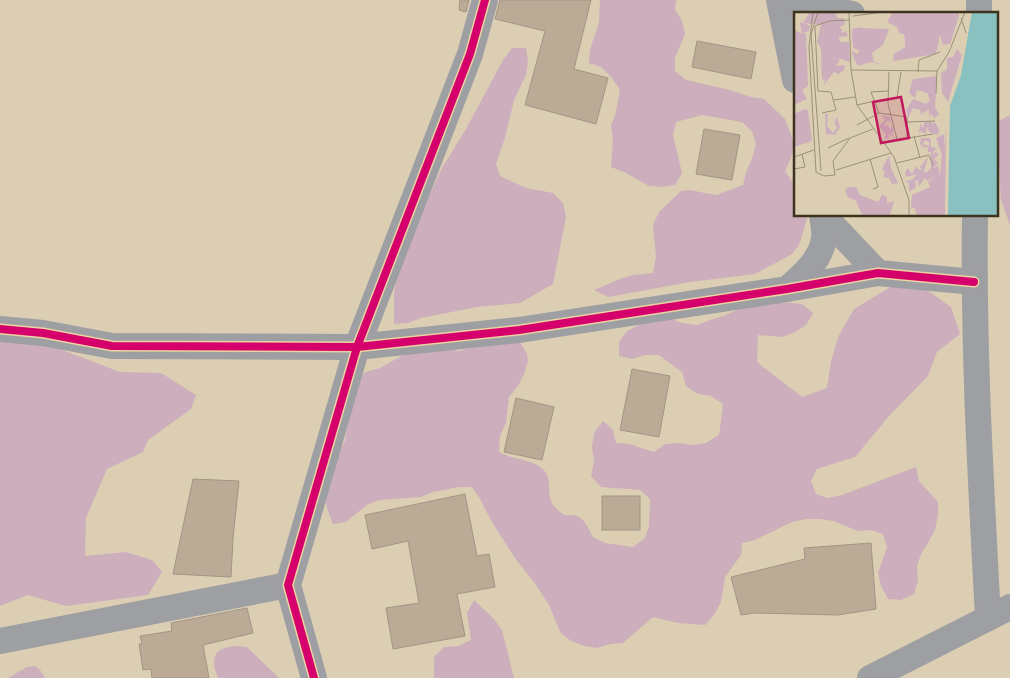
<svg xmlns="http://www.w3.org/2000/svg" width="1010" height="678" viewBox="0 0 1010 678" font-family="'DejaVu Sans',sans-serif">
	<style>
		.forest { fill: #cdaebc }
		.building { fill: #bbab96; stroke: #a29582 }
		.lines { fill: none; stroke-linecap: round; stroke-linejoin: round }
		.street { stroke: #9e9fa2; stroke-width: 26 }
		.cycleway-casing { stroke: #ecd4a2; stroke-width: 11 }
		.cycleway { stroke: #d6006c; stroke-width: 8 }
		.inset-road { fill: none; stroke: #9c9078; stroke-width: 1 }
		.view { fill: #c2185b; fill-opacity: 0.15; stroke: #c2185b; stroke-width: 2.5 }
		.inset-edge { fill: none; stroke: #3d331f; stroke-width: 2.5 }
	</style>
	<rect width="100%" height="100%" fill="#dbceb3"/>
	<g class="forest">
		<polygon points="600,0 676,0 675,9 682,21 685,34 675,58 675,71 686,80 726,89 751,97 764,99 785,119 790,132 794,144 791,158 785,171 795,186 795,215 806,215 807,219 799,245 792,254 755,274 690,282 608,297 594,290 620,279 633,275 653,273 656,257 653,225 659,212 681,191 689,190 716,195 743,185 746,172 752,159 756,144 752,131 742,122 702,115 676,122 673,135 682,173 675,185 662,187 649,186 624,172 611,167 613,140 611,125 615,116 620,90 612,78 601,67 589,63 590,50 599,22"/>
		<polygon points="512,48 526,48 528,61 526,75 514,100 505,138 496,164 500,176 526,188 553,193 563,203 566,217 553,284 520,303 477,307 421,318 408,323 394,324 394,294 396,281 410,237 442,168 466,129 503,60"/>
		<polygon points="1010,115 1010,225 1001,200 997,135 999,121"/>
		<path d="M902,280l25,10 24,17 9,27 -23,18 -9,24 -38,39 -35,42 -38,12 -6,12 5,13 12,4 14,-3 74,-28 3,14 19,21v13l-3,15 -7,13 -7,11 -4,12 1,14 -4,14 -13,6 -13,-1 -7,-13 -3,-13 9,-26 -4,-13 -12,-4 -13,1 -25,-10 -13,-2h-14l-14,3 -37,18 -13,3 -1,12 -16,22 -4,25 -7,13 -9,10 -27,-2 -25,-6 -30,26 -13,1 -13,4 -13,-2 -13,-5 -11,-9 -11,-27 -15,-23 -17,-21 -24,-37 -13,-25 -8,-12h-13l-26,5 -12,5 -41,3 -12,4 -22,18 -13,2 -5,-13 -4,-14 7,-29 14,-27 9,-52 6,-12 6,-5 14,-4 25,-14 34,-7 20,4 7,-2 54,-7 7,12 1,7 -4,13 -6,12 -9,11 -3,26 -6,13 -1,16c12,7 29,7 40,14 16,10 6,26 14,39 2,3 9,9 12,10 4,1 8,-1 12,1 8,3 12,14 16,21l12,6 28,4 12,-9 4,-12 1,-27 -10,-9 -39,-3 -10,-11 3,-15 -2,-14 2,-14 9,-12 10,9 3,13 13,1 25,8 11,-8 14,-1 14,2 13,-2 13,-8 2,-14 2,-17 -12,-8 -13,-2 -12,-8 -4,-14 -23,-17h-14l-13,4 -13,-3v-14l8,-11 14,-7 28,-6 13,5 15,2 13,-5 13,-4 38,-16 41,4 11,9 -7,12 -11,7 -12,5 -25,-2 -1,27 45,35 25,-9 4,-27 8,-26 15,-26z"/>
		<polygon points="28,337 120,372 161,373 196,395 191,409 148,440 143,452 107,469 86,518 85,556 126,552 152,560 162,572 148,595 66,606 28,595 0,606 0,341"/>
		<polygon points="474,600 494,619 502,630 514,678 434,678 434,657 444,647 458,646 471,640 467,613"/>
		<path d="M234,646l13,1 32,31h-61c-4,-9 -8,-24 4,-29 3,-2 8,-2 12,-3z"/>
		<polygon points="35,666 40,670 45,678 8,678 27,667"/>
	</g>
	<g class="building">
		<polygon points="460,0 469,0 466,12 459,10"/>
		<polygon points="500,0 591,0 574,69 608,78 596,124 525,105 545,31 495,19"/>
		<polygon points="697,41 756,52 751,79 692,67"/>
		<polygon points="704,129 740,135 732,180 696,174"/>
		<polygon points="632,369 670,376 659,437 620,430"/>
		<polygon points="516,398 554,407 542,460 504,452"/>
		<polygon points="193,479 239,481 233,538 231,577 173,574"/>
		<polygon points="465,494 477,556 489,554 495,587 457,594 465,636 393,649 386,608 419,603 408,541 372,549 365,515"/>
		<rect x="602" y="496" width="38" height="34"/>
		<polygon points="871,543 876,609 838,615 755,613 741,615 731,577 805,559 804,548"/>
		<polygon points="247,608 253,633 203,645 209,678 152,678 151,669 143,670 139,644 142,644 140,636 172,631 171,623"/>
	</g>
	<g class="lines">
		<g class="street">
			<polyline points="779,0 795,80"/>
			<polyline points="788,0 852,14"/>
			<polyline points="979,14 979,0"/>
			<polyline points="823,215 878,273"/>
			<path d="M975,215c-2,135 6,269 13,403"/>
			<path d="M787,289c16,-14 33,-28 37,-50 1,-8 -1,-17 -2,-24"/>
			<polyline points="0,329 43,333 112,346 357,347 519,330 787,289 878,273 974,282"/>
			<polyline points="0,641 288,585"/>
			<polyline points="314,678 288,585 357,347 470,54 485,0"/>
			<polyline points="870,678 1010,607"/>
		</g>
		<defs>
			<g id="cycleway">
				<polyline points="0,329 43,333 112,346 357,347 519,330 787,289 878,273 974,282"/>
				<polyline points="314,678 288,585 357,347 470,54 485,0"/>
			</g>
		</defs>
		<use href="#cycleway" class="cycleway-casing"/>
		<use href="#cycleway" class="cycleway"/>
	</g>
	<g transform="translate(794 12)">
		<rect width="204" height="204" fill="#dbceb3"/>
		<path d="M16,0h26l1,6h7l1,6 -6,4 3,1v4l4,-2 2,5 -10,1 3,5h8l1,20 -13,-4 3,2 -4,6 9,-1 -1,5 -5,4 -5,-2 -11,14 2,-6 -3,-1 -1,-30 -4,-8 4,-16 -17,-2 6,3 -1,5 -6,2 3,1 2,52 -6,4 5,9 -13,6v-75l8,4 -2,-12 3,1zM99,0h65l1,4 -9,28 -7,1 -3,-10 -4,19 -43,7 1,-7 11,-7v-6l-1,-7h-4l-3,-7 -10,-5zM66,11l1,5 28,1 -6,16 -11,8 2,9 10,3 -14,-3 -12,4 -6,-12v-3l5,3 3,-3 -7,-3 -1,-12v-7l9,-2zM163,37l5,6 -14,47 -6,-9 -1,-20 6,-4v-11l6,-1zM143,64l-2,31 4,7 -4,4 -5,-4 -1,6v-10l-5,2 1,4 -3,-5 -1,5 -1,-6 -7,-2 -5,10 -2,-8 7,-11 13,5 4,-4 -3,-7 -10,-3 -2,8 -6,-5 4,-14zM10,97l4,1 4,31 -18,6v-33zM31,102h3l-1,12 6,7 4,-5 -3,-6 3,-5 3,10 -5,8 -9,-1zM88,103l8,2 1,4h-5l-2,6 4,-2 2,5 2,-5 2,7 -3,1 5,5 -8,-4 1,4 -5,1 2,-5 -7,-8 6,-6zM140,109l6,10 -3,4 -8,-3 -2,-5 -1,7 -6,-3 -1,3 1,-11 3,5 1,-6h8l1,3zM152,116l-1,87h-28l-3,-8 -3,2 1,-14 18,-8 -2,-5 8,-7 -9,6 -2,-3 -6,8 -1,-5 -3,-1 1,7 -7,5v-9l-4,-1 8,-3 4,-5 -11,3 -1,-5 3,-4 4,6 4,-8 3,4h3l-2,-3 8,-10 -4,14 2,2 5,-5v-16h-3v-5l-6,1 2,-4 5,2v-4l-4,-2 -3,6 -2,-1 1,-7h9l1,9 6,1 -4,4v4l2,-4 4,2 -5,5 4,4 -5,5 5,-2 2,9 2,-20 -6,-17 8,-4v16zM95,144l2,12 7,15 -6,1 -3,-6 -6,-1 2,-5 -3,-3zM54,175h8l4,8 18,7 4,-7 5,2v6l7,-2 -4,14h-28l-6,-14 -8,-4 -3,-6z" fill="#cdaebc"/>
		<path d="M178,0h26v203h-50l2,-109 11,-31z" fill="#88c1c0"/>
		<path class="inset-road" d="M19,0l-4,35 7,125 8,4 11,-1 -2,-14 17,-23 23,-9M24,0l-7,22 10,137M55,0l2,58 6,35 37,52 15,43v15M59,4l30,-4M167,6l5,15M57,58l86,1 12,-19 16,-40M95,60l-1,32 9,35M124,60l1,-12 21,-8M142,82l1,-23M103,85l4,-25M40,88l21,-3M63,93l18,-4M28,101l14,-3 -5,-18 -13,-1 -3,-65 14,-5 20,-1M85,101l-8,-21 17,-1M113,110l28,-1M63,113l22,-12 28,4v20M120,124l6,22M89,130l50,-8M34,136l21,-10M0,145l20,-7M76,147l8,28 -5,2M103,151l32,-8 4,10M0,157l11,-2 -3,-13M42,158l55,-17"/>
		<path class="view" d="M107,85l8,41 -28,5 -8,-41z"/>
		<rect width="204" height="204" class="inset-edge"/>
	</g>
</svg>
